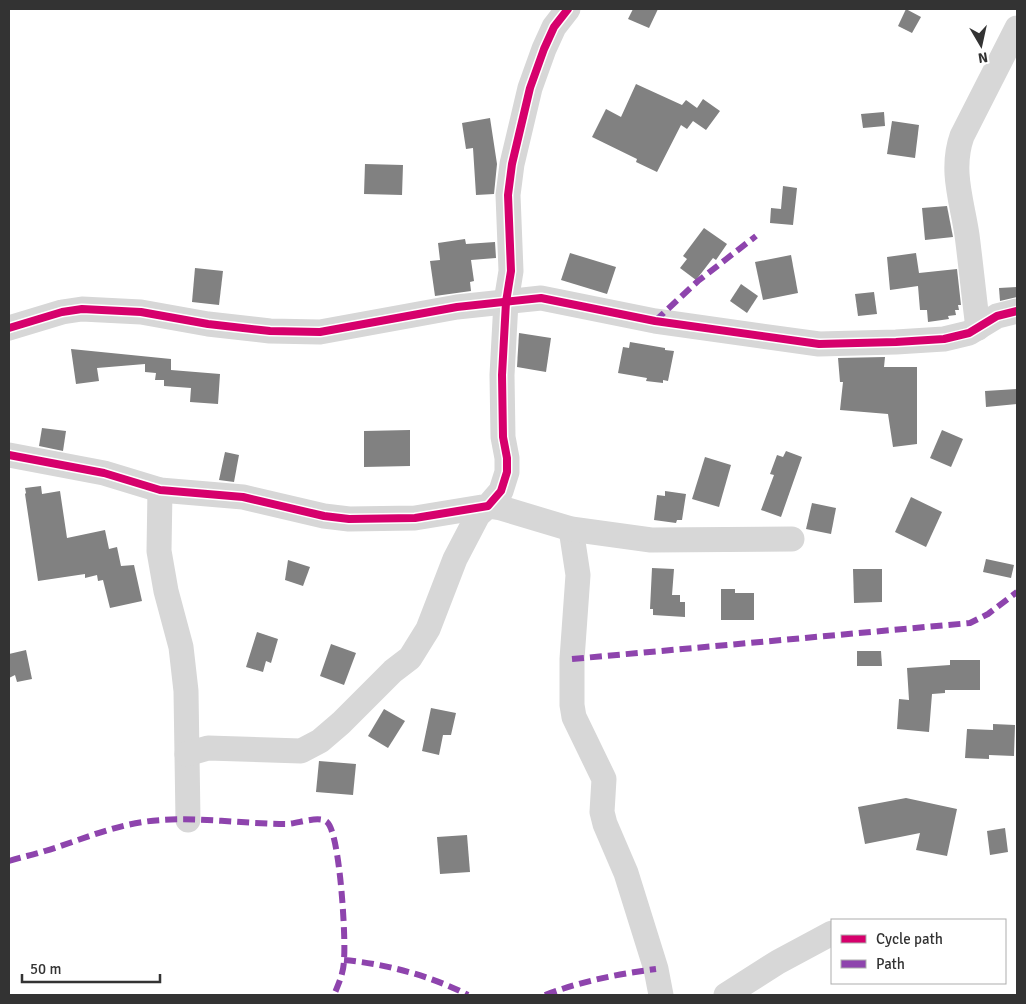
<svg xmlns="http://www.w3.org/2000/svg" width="1026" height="1004" viewBox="0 0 1026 1004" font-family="Signika,sans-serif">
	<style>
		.building { fill: #818181 }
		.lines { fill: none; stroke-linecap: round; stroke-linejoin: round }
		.minor { stroke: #d7d7d7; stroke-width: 25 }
		.quiet { stroke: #8e44ad; stroke-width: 6; stroke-dasharray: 12 6; stroke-linecap: butt }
		.cycleway-casing { stroke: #fff; stroke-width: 11 }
		.cycleway { stroke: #d6006c; stroke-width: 8 }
	</style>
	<rect width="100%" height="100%" fill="#fff"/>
	<g class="building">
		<polygon points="633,9 658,9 649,28 628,19"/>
		<polygon points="906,9 921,17 912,33 898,26"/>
		<polygon points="636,84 682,105 686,100 697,108 703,99 720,111 706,130 693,121 687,129 681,125 657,172 636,162 637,159 592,137 606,109 621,117"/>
		<polygon points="884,112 885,126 863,128 861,114"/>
		<polygon points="490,118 497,164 494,194 476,195 473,148 466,149 462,123"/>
		<polygon points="892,121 919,125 915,158 887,154"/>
		<polygon points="365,164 403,165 402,195 364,194"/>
		<polygon points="783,186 797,188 793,225 770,223 771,208 781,209"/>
		<polygon points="947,206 953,237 925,240 922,208"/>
		<polygon points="704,228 727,244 716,260 713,258 696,280 680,268 687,259 683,256"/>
		<polygon points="465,239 466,244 495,242 496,258 471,260 474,281 470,282 471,291 435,296 430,261 440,260 438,243"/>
		<polygon points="570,253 616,267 607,294 561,280"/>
		<polygon points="916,253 919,273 957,269 961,305 958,305 959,310 955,310 956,315 948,316 949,319 928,322 927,310 920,310 918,286 890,290 887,257"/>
		<polygon points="791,255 798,293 763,300 755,262"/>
		<polygon points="195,268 223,271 219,305 192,302"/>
		<polygon points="741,284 758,296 747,313 730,301"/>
		<polygon points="1017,287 1017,297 1000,301 999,288"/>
		<polygon points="874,292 877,314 858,316 855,294"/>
		<polygon points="519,333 551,338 546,372 517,367"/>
		<polygon points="630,342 665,348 665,350 674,351 668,381 663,380 663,383 646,381 647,378 618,373 623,347 629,348"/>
		<polygon points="71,349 171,359 171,370 220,374 218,404 190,402 191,388 164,386 164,380 155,380 156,373 145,372 145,364 97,368 99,381 76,384"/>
		<polygon points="885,357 884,367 917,367 917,444 893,447 888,414 840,410 843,382 840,382 838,358"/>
		<polygon points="1017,389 1017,404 986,407 985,391"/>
		<polygon points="42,428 66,431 63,451 39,446"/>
		<polygon points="410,430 410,466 364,467 364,431"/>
		<polygon points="942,430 963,439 951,467 930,458"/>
		<polygon points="786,451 802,457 781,517 761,510 774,475 770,474 777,455 783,457"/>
		<polygon points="225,452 239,455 234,482 219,480"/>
		<polygon points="705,457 731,465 719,507 692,499"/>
		<polygon points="41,486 42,494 60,491 67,538 105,530 109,549 117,547 121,566 134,565 142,601 110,608 103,580 98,581 97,575 85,578 85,574 38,581 25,494 26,493 25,488"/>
		<polygon points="665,491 686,494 682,520 677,520 676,523 654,520 657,495 665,496"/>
		<polygon points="911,497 942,512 926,547 895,532"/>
		<polygon points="812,503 836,508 831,534 806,529"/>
		<polygon points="986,559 1014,565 1011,578 983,572"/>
		<polygon points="288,560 310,567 303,586 285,580"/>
		<polygon points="652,568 674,569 672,595 680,595 680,602 685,602 685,617 653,615 653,609 650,609"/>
		<polygon points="853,569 882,569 882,602 854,603"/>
		<polygon points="721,589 735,589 735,593 754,593 754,620 721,620"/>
		<polygon points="257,632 278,639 271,663 266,661 263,672 246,667"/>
		<polygon points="331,644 356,653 344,685 320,676"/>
		<polygon points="26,650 32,679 17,682 15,675 9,678 9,654"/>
		<polygon points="857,651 881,651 882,666 857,666"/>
		<polygon points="950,660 980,660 980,690 945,690 945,693 932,694 929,732 897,729 899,699 909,700 907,668 950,665"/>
		<polygon points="431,708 456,713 451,735 443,735 439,755 422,751"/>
		<polygon points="384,709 405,721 388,748 368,736"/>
		<polygon points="993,724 1015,725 1014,756 989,755 989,759 965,758 967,729 993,730"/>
		<polygon points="319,761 356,764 353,795 316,792"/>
		<polygon points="906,798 957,809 947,856 916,850 920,833 865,844 858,807"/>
		<polygon points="1005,828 1008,852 990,855 987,831"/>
		<polygon points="467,835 470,872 440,874 437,837"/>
	</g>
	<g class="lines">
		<g class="minor">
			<polyline points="9,328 62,312 82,309 141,312 208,324 270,331 320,332 457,307 541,298 655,321 819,344 896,342 944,339 969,333 997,316 1017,311"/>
			<path d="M978,328c-4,-31 -7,-62 -11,-93 -5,-34 -17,-65 -5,-99l55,-108"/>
			<polyline points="9,455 104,473 160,490 243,497 324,516 349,519 415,518 488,506 501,491 507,472 507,458 503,437 502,375 506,302 511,271 508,195 512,164 530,88 544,49 554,27 568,9"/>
			<polyline points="160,490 159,551 166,591 181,647 186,691 188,820"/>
			<polyline points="571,529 578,575 572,659 572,705 574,717 604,779 602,812 605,824 626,873 656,969 661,995"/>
			<polyline points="187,754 208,748 301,751 320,741 341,723 393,671 410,658 428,629 455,559 478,515 488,506 501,508 571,529 651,540 792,539"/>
			<polyline points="726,995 778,962 832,933"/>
		</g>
		<g class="quiet">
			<polyline points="655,321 698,281 756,236"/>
			<polyline points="572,659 970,623 988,614 1017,592"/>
			<path d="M9,861c12,-4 24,-6 36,-10 33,-10 64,-24 98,-29 45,-7 97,2 143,2 11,0 33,-9 41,-2 13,11 19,117 17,137 0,13 -5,24 -10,36"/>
			<path d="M344,960c43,4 87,16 124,35"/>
			<path d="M545,995c37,-14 73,-21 111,-26"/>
		</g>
		<defs>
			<g id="cycleway">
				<polyline points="9,328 62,312 82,309 141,312 208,324 270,331 320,332 457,307 541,298 655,321 819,344 896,342 944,339 969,333 997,316 1017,311"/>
				<polyline points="9,455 104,473 160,490 243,497 324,516 349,519 415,518 488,506 501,491 507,472 507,458 503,437 502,375 506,302 511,271 508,195 512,164 530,88 544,49 554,27 568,9"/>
			</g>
		</defs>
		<use href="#cycleway" class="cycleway-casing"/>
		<use href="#cycleway" class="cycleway"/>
	</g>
	<rect width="1026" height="1004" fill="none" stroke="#333333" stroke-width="20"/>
	<rect x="831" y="919" width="175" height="65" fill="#ffffff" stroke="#adadad"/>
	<rect x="841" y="935" width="25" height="8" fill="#d6006c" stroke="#adadad"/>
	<text x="876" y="944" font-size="15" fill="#333333">Cycle path</text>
	<rect x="841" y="960" width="25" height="8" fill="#8e44ad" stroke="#adadad"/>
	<text x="876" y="969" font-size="15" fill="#333333">Path</text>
	<g transform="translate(981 45) rotate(171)" stroke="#ffffff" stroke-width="4" paint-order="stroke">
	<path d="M0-4L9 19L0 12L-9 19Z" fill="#333333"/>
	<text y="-8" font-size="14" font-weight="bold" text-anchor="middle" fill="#333333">N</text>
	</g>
	<path d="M22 974v8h138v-8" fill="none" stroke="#333333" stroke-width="2.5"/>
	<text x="30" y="974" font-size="15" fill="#333333" stroke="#ffffff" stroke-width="4" paint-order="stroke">50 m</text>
</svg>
